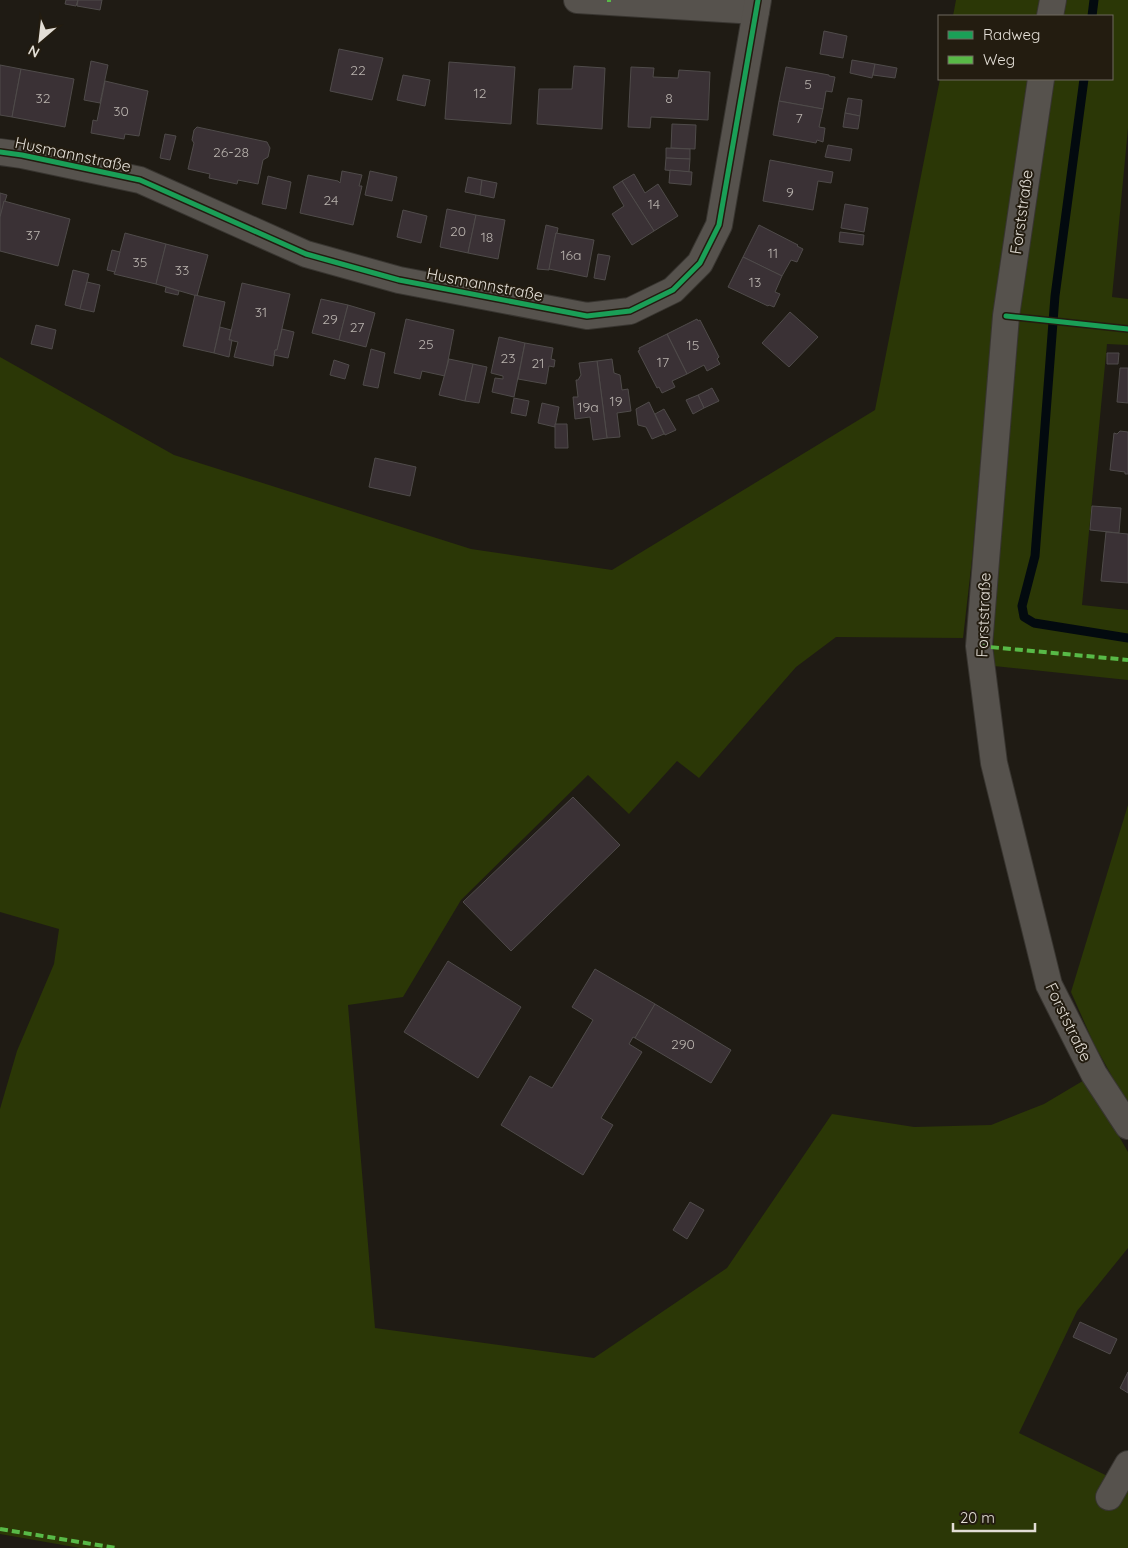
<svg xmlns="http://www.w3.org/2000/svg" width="1128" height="1548" viewBox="0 0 1128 1548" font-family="Quicksand,sans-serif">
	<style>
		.green { fill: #2b3706 }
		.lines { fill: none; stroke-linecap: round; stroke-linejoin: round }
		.stream { stroke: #030a0f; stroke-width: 9 }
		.building { fill: #3a3135; stroke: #4f4b4a }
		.minor-casing { stroke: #383530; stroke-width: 28 }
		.minor { stroke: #56524d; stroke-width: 26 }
		.quiet { stroke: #58b947; stroke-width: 4; stroke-dasharray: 8 4; stroke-linecap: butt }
		.cycleway-casing { stroke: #231c10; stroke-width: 8 }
		.cycleway { stroke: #1a9f57; stroke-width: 5 }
		.labels { text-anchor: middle; stroke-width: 4; stroke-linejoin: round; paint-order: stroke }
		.number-label { font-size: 14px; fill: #b8b2ad }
		.street-label { font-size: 16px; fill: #e2ddd5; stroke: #231c10 }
	</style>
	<rect width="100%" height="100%" fill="#1f1b14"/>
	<g class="green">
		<polygon points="956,0 1042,0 1040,16 953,16"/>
		<polygon points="1060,0 1128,0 1128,128 1112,297 1128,299 1128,345 1107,344 1082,605 1128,610 1128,680 994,666 993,623 1002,428 1049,79 1112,79 1112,16 1058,16"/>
		<polygon points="940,79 1031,79 984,424 972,559 963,638 836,637 796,667 699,778 677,761 629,814 588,775 461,900 403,997 348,1005 375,1328 594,1358 727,1268 832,1114 914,1127 991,1125 1044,1104 1086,1079 1128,1152 1128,1248 1077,1311 1019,1433 1128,1486 1128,1548 80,1548 0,1534 0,1109 17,1051 54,964 59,929 0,912 0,357 174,455 471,549 612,570 875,410"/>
		<polygon points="1128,805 1128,1105 1094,1044 1071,992"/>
	</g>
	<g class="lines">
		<g class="stream">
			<polyline points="1092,16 1094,0"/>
			<polyline points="1084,79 1055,296 1035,556 1022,606 1024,617 1034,623 1128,638"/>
		</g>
	</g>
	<g class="building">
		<polygon points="66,0 78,0 76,6 65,4"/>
		<polygon points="78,0 102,0 100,10 77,6"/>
		<polygon points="824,31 847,36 843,58 820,54"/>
		<polygon points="339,49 383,58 372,100 330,91"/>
		<polygon points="852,60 875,64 872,78 850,73"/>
		<polygon points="91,61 108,65 100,103 84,100"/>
		<polygon points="449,62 515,67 511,124 445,119"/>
		<polygon points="875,64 897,68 895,78 873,75"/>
		<polygon points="0,65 21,69 12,117 0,115"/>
		<polygon points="574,66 605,68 602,129 537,124 539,89 572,89"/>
		<polygon points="631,67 654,68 653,77 678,78 679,70 710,72 708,120 651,117 650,128 628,127"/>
		<polygon points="786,67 829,75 829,76 835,77 832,92 826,91 823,109 779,101"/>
		<polygon points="21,69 74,79 65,127 12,117"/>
		<polygon points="403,75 430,80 425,106 397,100"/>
		<polygon points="105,81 148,91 139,136 125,134 124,139 91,133 93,120 97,121"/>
		<polygon points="848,98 862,100 860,116 845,113"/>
		<polygon points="779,101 823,109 819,127 825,128 823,142 817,140 816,143 773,135"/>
		<polygon points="845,113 860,116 858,129 843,127"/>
		<polygon points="672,124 696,125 695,149 671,148"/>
		<polygon points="197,127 267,142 270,148 268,157 263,160 258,184 238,180 237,184 209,178 210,174 188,169 194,143 192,140 194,130"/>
		<polygon points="165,134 176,136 170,160 160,158"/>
		<polygon points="828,145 852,149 850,161 825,157"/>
		<polygon points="666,148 690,149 690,159 666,158"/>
		<polygon points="666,158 690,159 689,172 665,170"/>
		<polygon points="770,160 833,172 831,183 818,181 813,210 763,201"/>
		<polygon points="670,170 692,172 691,185 669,183"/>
		<polygon points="342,171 362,175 359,186 362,186 353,225 300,213 308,175 338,181 340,183"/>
		<polygon points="370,171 397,177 392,201 365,195"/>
		<polygon points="634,174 645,193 658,184 678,216 654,231 622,181"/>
		<polygon points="268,176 291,182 286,209 262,204"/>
		<polygon points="468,177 482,180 480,195 465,192"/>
		<polygon points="482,180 497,183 494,198 480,195"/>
		<polygon points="622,181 654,231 632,245 612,214 624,206 613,187"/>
		<polygon points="0,193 7,195 0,217"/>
		<polygon points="4,201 70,219 58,266 0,251 0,217"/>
		<polygon points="845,204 868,208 864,232 841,228"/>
		<polygon points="447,209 476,215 468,253 440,247"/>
		<polygon points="403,210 427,216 421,243 397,237"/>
		<polygon points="476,215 505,220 498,259 468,253"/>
		<polygon points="546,225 558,228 557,233 556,233 549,270 537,269"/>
		<polygon points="759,225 798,245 797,246 803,249 797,262 791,260 782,276 743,257"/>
		<polygon points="840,232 864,235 863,245 839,242"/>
		<polygon points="125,233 166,244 156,284 114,274"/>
		<polygon points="556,233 594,240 587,277 549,269"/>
		<polygon points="166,244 208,255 197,296 156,284"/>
		<polygon points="112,250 120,252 115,272 107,270"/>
		<polygon points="598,254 610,256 605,280 594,278"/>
		<polygon points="743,257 782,276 775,292 780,294 774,307 769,305 768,306 728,287"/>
		<polygon points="73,270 89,274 80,309 65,305"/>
		<polygon points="87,282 100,285 94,312 80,309"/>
		<polygon points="242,283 290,294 277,350 275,350 273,366 234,357 238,342 229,340"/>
		<polygon points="166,287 179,291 178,295 165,292"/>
		<polygon points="195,295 225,302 214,353 183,346"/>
		<polygon points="321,299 348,305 339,340 312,333"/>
		<polygon points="348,305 375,313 366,347 339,340"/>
		<polygon points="790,312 818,337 789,367 762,343"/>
		<polygon points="406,319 454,330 445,376 422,371 420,379 394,373"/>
		<polygon points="697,319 698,321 700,320 719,357 717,359 720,364 707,371 704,365 687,374 667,334"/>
		<polygon points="36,325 56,330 52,349 31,344"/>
		<polygon points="220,327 231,330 229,340 232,340 229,357 214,353"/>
		<polygon points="282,329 294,332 288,358 274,355 275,350 277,350"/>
		<polygon points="667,334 687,374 672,381 675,387 662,393 659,387 657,388 638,351 640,350 639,348"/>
		<polygon points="499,337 525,343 514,397 492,392 495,378 503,379 503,376 491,373"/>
		<polygon points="525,343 553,348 551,359 555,360 554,367 549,366 546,384 518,379"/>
		<polygon points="371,349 385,353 378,388 363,385"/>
		<polygon points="1107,353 1119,353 1118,364 1107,364"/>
		<polygon points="449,359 473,364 465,401 439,395"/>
		<polygon points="612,359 614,373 620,375 622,390 628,389 631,411 617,413 620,437 607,438 597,361"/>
		<polygon points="334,360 349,365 345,379 330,375"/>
		<polygon points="597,361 607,438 593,440 590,417 575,419 573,397 578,397 576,380 578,380 581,375 579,363"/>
		<polygon points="473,364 487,367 479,403 465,401"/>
		<polygon points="1120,368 1128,368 1128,403 1117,402"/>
		<polygon points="712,388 719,401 704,408 698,395"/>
		<polygon points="698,395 704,408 693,414 686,400"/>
		<polygon points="514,398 529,401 526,416 511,413"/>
		<polygon points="649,402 664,434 652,439 646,427 638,425 636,409"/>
		<polygon points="542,403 559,407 555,427 538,423"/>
		<polygon points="664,409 676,430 665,435 655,414"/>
		<polygon points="555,424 567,424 568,448 555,448"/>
		<polygon points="1120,431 1128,432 1128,474 1125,474 1125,472 1110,470 1114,433 1117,434"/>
		<polygon points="375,458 416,467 410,496 369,487"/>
		<polygon points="1092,506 1121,508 1119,533 1090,530"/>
		<polygon points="1106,532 1128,534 1128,583 1101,581"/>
		<polygon points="573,797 620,845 511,951 463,902"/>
		<polygon points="448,961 521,1007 478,1078 404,1032"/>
		<polygon points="595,969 655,1004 635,1038 633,1037 629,1044 642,1052 601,1118 613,1125 583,1175 501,1125 530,1076 552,1088 593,1020 572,1007"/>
		<polygon points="655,1004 731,1050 711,1083 635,1038"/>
		<polygon points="690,1202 704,1210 687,1239 673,1230"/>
		<polygon points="1080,1322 1117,1339 1110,1354 1073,1337"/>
		<polygon points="1128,1372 1128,1393 1120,1388"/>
	</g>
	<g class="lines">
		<defs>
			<g id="minor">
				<polyline points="577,0 756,11"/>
				<polyline points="1050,16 1053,0"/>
				<polyline points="1041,79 1006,316 979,646 994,763 1049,985 1094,1074 1128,1126"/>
				<polyline points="0,152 22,155 140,180 306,254 399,280 587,316 630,311 673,290 700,263 719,225 758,0"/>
				<polyline points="1109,1497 1128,1464"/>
			</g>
		</defs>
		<use href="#minor" class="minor-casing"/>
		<use href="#minor" class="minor"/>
		<g class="quiet">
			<polyline points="609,2 609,0"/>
			<polyline points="979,646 1128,660"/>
			<polyline points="0,1529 116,1548"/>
		</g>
		<defs>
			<g id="cycleway">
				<polyline points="0,152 22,155 140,180 306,254 399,280 587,316 630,311 673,290 700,263 719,225 758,0"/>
				<polyline points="1006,316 1128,329"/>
			</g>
		</defs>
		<use href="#cycleway" class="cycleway-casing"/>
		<use href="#cycleway" class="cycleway"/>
	</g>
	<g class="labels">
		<g class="number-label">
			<text x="358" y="75">22</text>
			<text x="808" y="89">5</text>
			<text x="480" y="98">12</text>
			<text x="43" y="103">32</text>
			<text x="669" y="103">8</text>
			<text x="121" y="116">30</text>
			<text x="799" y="123">7</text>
			<text x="231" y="157">26-28</text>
			<text x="790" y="197">9</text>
			<text x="331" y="205">24</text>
			<text x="654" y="209">14</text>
			<text x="458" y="236">20</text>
			<text x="33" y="240">37</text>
			<text x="487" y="242">18</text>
			<text x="773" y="258">11</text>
			<text x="571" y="260">16a</text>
			<text x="140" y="267">35</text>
			<text x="182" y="275">33</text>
			<text x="755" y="287">13</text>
			<text x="261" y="317">31</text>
			<text x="330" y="324">29</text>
			<text x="357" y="332">27</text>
			<text x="426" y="349">25</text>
			<text x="693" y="350">15</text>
			<text x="508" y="363">23</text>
			<text x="663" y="367">17</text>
			<text x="538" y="368">21</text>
			<text x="616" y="406">19</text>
			<text x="588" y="412">19a</text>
			<text x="683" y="1049">290</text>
		</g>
		<g class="street-label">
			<text transform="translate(73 154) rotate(12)" y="6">Husmannstraße</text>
			<text transform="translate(1021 212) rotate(-82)" y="6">Forststraße</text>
			<text transform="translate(485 284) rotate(11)" y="6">Husmannstraße</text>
			<text transform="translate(983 615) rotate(-88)" y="6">Forststraße</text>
			<text transform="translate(1069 1022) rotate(64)" y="6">Forststraße</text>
		</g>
	</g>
	<rect x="938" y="15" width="175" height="65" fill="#231c10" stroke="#6f695f"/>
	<rect x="948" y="31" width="25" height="8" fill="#1a9f57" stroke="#6f695f"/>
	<text x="983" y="40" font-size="15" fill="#e2ddd5">Radweg</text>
	<rect x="948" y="56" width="25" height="8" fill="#58b947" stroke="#6f695f"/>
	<text x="983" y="65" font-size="15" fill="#e2ddd5">Weg</text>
	<g transform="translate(40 40) rotate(208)" stroke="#231c10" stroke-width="4" paint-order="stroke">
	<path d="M0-4L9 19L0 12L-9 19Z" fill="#e2ddd5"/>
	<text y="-8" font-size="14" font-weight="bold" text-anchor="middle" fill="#e2ddd5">N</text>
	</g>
	<path d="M953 1523v8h82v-8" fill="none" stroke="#e2ddd5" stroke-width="2.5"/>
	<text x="960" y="1523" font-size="15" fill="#e2ddd5" stroke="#231c10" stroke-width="4" paint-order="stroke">20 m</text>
</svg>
